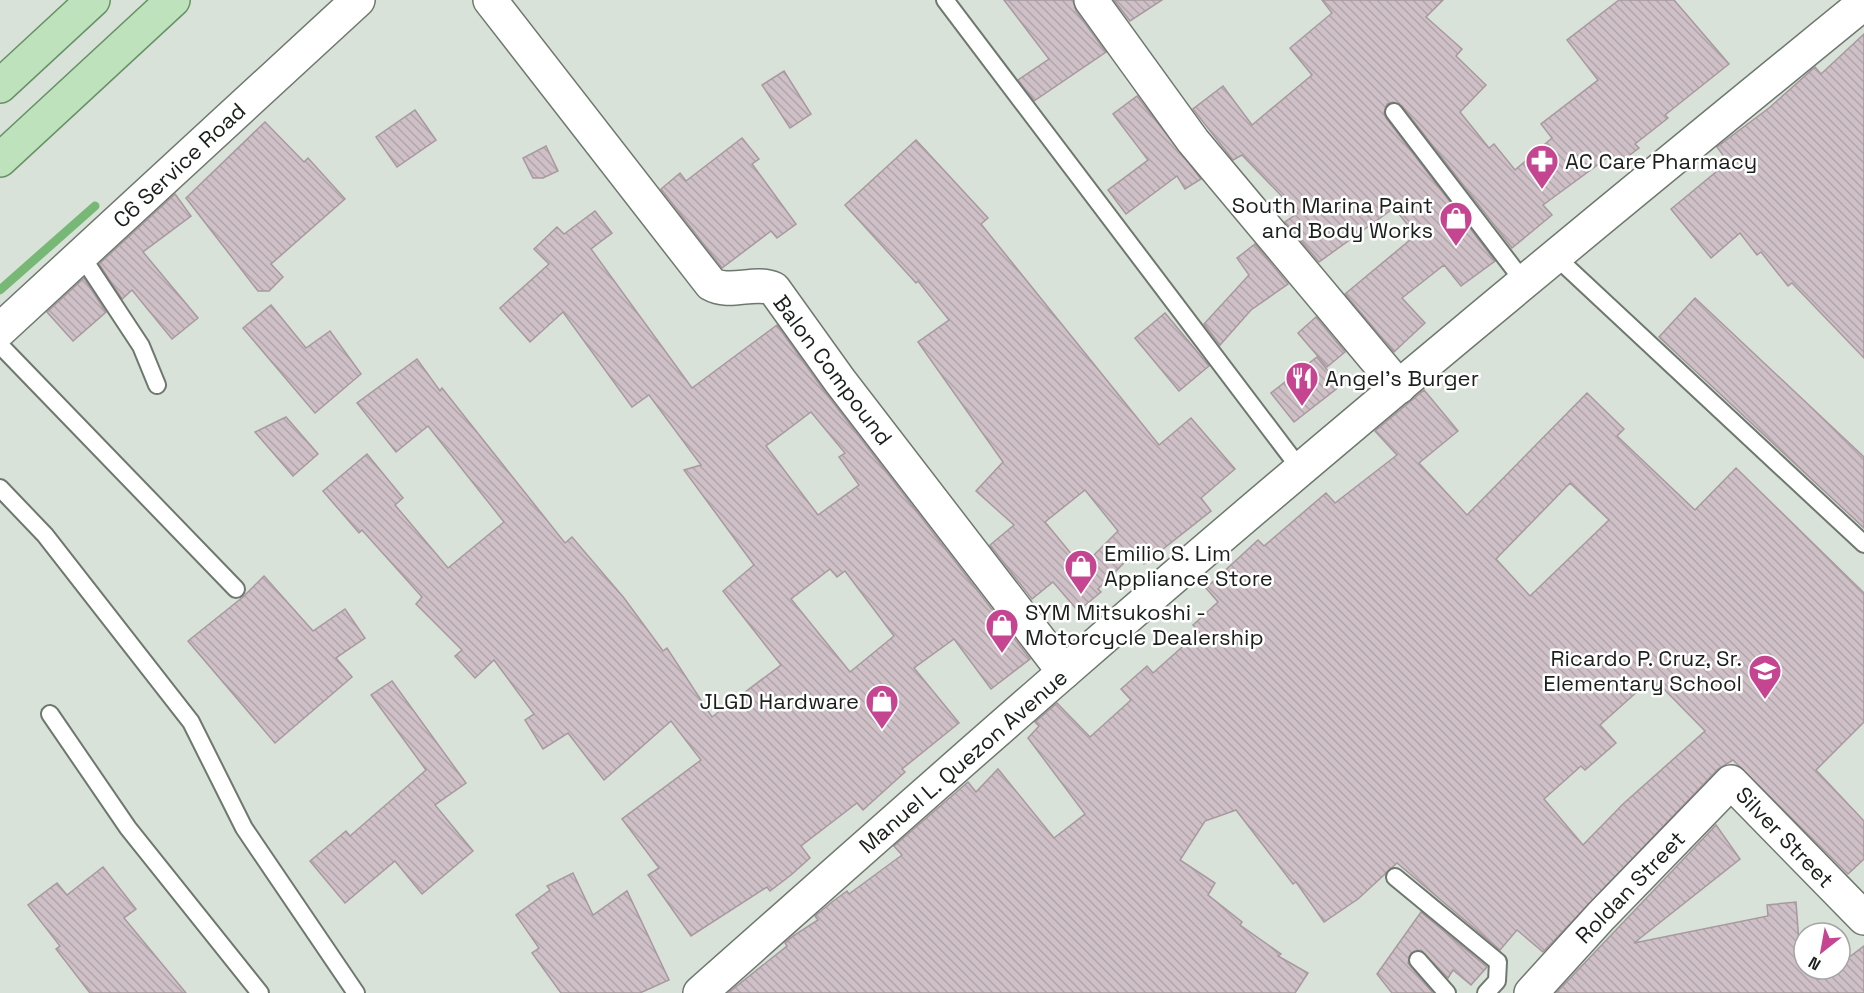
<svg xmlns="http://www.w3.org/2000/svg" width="1864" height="993" viewBox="0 0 1864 993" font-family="'Space Grotesk',sans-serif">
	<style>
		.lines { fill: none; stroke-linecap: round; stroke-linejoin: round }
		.stream { stroke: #77b877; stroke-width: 9 }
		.building { fill: url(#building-back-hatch); stroke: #a7999f; stroke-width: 1.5; fill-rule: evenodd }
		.lane-casing { stroke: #6f786f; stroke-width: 20 }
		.street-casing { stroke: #6f786f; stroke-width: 36 }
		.secondary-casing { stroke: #6f786f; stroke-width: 36 }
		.primary-casing { stroke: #689167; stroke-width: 36 }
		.lane { stroke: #fff; stroke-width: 16 }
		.street { stroke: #fff; stroke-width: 33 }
		.secondary { stroke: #fff; stroke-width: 33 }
		.primary { stroke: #bde2bc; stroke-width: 33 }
		.labels { text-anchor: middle; stroke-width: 5; stroke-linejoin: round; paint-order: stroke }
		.poi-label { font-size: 22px; fill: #1b1f1b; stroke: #fff; text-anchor: start }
		.street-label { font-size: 22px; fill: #1b1f1b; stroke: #fff }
	</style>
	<defs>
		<pattern id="building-back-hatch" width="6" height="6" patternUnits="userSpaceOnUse" patternTransform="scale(1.5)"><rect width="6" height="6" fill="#cec0c6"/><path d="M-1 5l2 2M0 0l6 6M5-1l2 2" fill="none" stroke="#b0a5aa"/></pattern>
	</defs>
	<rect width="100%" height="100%" fill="#d8e2d8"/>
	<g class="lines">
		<polyline class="stream" points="0,290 95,206"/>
	</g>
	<g class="building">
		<polygon points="1004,0 1073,0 1076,11 1106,52 1034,101 1018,80 1049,59"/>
		<polygon points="1114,0 1162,0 1130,21"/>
		<polygon points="1322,0 1443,0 1426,17 1462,49 1456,56 1486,85 1460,112 1489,148 1494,144 1515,170 1552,138 1541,124 1598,80 1567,40 1619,0 1674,0 1729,64 1665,115 1668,118 1635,144 1639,148 1614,167 1607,158 1543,205 1552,215 1512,248 1402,106 1393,102 1387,104 1384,113 1386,118 1495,261 1461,286 1444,265 1402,298 1425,323 1394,352 1345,294 1416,235 1394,208 1319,262 1285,222 1298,213 1242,155 1233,160 1193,109 1223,86 1252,125 1312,75 1290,48 1332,13"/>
		<polygon points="1864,34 1864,358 1792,283 1788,286 1761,252 1757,255 1740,233 1711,258 1671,209 1728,162 1717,147 1769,108 1815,67 1821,74"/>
		<polygon points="784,71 811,114 790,128 762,85"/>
		<polygon points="1137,96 1201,179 1185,189 1177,176 1126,214 1108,190 1148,160 1113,114"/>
		<polygon points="415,110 436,140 397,167 376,137"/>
		<polygon points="265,122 304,162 308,158 345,199 271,264 283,277 269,291 258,291 186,198"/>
		<polygon points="742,138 759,159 752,164 796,224 777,238 771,231 722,268 661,189 680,173 686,181"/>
		<path d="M916,140l72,78 -7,6 178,221 32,-27 44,51 -34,29 10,13 -67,53 -9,-12 -37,37 3,3 -23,19 -25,-29 -21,17 -42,-54 24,-20 -38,-34 27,-29 -85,-120 31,-22 -31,-39 -2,2 -71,-78zM1085,490l33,41 -36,36 -37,-45z"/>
		<polygon points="546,146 558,171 543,178 533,178 523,158"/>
		<polygon points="175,194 191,216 143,252 198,318 172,339 132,290 122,299 99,264"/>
		<path d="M595,211l17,22 -21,16 101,139 85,-63 48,67 205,267 -39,30 -37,-50 -40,29 45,55 -57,46 3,3 -42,38 -6,-7 -56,43 9,12 -19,17 -21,16 -3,-4 -76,49 -43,-61 11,-7 -37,-49 79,-59 -30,-39 -67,59 -36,-47 -25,16 -18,-29 9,-6 -40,-54 -19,18 -20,-22 7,-6 -46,-46 6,-7 -60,-67 -3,3 -36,-42 44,-37 36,44 -8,7 53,63 56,-46 -76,-96 -32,26 -39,-49 60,-44 23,32 2,-3 123,155 7,-6 52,61 39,53 4,-3 45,69 69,-52 -58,-74 31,-26 -70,-95 17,-5 -52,-70 -17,12 -69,-95 -33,30 -30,-34 49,-44 -15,-15 23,-22 7,7zM811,412l34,41 -6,4 20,28 -41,30 -52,-69zM830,569l7,8 8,-6 49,65 -44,36 -59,-73z"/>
		<polygon points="1255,244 1288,284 1251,310 1220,345 1204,324 1249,275 1237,258"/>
		<polygon points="84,278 106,312 73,341 47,312"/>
		<polygon points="1695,298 1864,457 1864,528 1659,337"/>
		<polygon points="271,305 306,348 330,331 361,374 315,413 243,328"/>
		<polygon points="1165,313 1209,366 1179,391 1135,338"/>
		<polygon points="1316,317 1345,352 1327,367 1298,333"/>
		<polygon points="1317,357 1340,386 1294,422 1271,393"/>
		<path d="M1424,390l34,41 -39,32 48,52 120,-122 37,36 -7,7 78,74 41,-42 128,125v129l-48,48 48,51v38l-16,15 -115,-114 -15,9 -175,183 -26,-22 -17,20 -103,-87 -39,36 -34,23 -28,-40 -3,2 -57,-74 -31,11 -25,39 35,23 -7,12 34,27 -2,3 41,29 -3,2 30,17 -13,20h-567l59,-47 -2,-3 8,-7 25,-16 -3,-4 17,-14 15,-11 2,3 53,-39 -8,-9 74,-64 8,10 22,-23 56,69 31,-24 -57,-76 11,-12 -4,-4 22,-19 33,34 41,-37 -10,-11 26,-23 6,7 46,-41 -6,-7 25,-23 -12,-14 52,-48 6,6 62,-53 9,10 62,-48 -22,-24zM1570,483l39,37 -79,76 -34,-37zM1649,681l6,6 3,-4 47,48 -82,73 -40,41 -39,-46 37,-33 4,4 31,-27 -16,-18z"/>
		<polygon points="286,417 318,454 293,476 255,432"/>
		<polygon points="264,576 313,631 345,609 365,638 336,658 352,677 275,743 188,641 243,597"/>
		<polygon points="392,681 466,783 435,805 473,851 422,894 395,861 345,903 310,861 346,831 350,836 426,770 371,695"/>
		<polygon points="1716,825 1740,859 1634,943 1768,916 1767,905 1796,902 1801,969 1840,969 1840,964 1864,946 1864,993 1556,993"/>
		<polygon points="103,867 136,909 124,918 186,993 90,993 56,949 60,946 28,905 57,883 67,895"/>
		<polygon points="573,873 593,915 627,891 669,980 640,993 561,993 532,953 539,948 516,915 550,890 547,886"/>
		<polygon points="1421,912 1487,967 1471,985 1453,970 1448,978 1421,950 1411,953 1408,963 1433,993 1392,993 1377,974"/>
	</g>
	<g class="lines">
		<defs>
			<g id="lane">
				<polyline points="945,0 1301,470"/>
				<polyline points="1394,112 1524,282"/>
				<polyline points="81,255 141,346 157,385"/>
				<polyline points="1555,256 1864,544"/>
				<polyline points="0,345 236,589"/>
				<polyline points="0,488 45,535 191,722 244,828 356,993"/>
				<polyline points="50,714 128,828 260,993"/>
				<polyline points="1395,877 1498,962 1497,981 1486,993"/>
				<polyline points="1418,960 1447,993"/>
			</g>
			<g id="street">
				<path d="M490,0l221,284c19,11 44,-4 63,5l66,92 224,291"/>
				<polyline points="1091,0 1193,141 1399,387"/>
				<polyline points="0,330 358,0"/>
				<polyline points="1531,993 1601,916 1731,782 1864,918"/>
			</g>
			<path id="secondary" d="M700,993c121,-107 241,-214 363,-320 263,-229 531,-450 801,-670"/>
			<g id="primary">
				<polyline points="0,86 93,0"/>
				<polyline points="0,160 173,0"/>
			</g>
		</defs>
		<use href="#lane" class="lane-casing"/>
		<use href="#street" class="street-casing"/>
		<use href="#secondary" class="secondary-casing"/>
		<use href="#primary" class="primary-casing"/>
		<use href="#lane" class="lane"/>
		<use href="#street" class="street"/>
		<use href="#secondary" class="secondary"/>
		<use href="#primary" class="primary"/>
	</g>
	<defs>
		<symbol id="pharmacy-pin" viewBox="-11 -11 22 30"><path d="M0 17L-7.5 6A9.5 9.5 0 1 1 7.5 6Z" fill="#c54590" stroke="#fff"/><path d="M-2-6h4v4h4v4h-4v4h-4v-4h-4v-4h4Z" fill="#fff"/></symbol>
		<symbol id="shop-pin" viewBox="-11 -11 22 30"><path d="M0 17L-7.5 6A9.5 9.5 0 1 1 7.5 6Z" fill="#c54590" stroke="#fff"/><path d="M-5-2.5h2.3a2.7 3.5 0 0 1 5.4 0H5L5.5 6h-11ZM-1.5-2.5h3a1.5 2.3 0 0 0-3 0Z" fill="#fff"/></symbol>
		<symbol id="restaurant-pin" viewBox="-11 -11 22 30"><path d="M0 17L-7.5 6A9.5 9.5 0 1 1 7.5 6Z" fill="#c54590" stroke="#fff"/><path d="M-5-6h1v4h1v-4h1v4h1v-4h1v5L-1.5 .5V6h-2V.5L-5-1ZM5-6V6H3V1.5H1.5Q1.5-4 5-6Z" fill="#fff"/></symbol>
		<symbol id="school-pin" viewBox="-11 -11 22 30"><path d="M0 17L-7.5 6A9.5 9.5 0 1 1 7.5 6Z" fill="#c54590" stroke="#fff"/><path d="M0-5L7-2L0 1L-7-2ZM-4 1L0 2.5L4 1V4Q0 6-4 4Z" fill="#fff"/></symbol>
	</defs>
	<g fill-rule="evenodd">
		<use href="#pharmacy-pin" x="1523" y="142" width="38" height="52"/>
		<use href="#shop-pin" x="1437" y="199" width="38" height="52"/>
		<use href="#restaurant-pin" x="1283" y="359" width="38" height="52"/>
		<use href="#shop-pin" x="1062" y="547" width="38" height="52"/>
		<use href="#shop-pin" x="983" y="606" width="38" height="52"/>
		<use href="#school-pin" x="1746" y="652" width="38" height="52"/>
		<use href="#shop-pin" x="863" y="682" width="38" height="52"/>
	</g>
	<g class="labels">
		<g class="poi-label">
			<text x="1565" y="169">AC Care Pharmacy</text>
			<text x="1433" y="213" text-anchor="end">South Marina Paint<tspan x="1433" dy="25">and Body Works</tspan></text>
			<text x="1325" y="386">Angel's Burger</text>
			<text x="1104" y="561">Emilio S. Lim<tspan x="1104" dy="25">Appliance Store</tspan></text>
			<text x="1025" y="620">SYM Mitsukoshi -<tspan x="1025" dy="25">Motorcycle Dealership</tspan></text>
			<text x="1742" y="666" text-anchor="end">Ricardo P. Cruz, Sr.<tspan x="1742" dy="25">Elementary School</tspan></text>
			<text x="859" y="709" text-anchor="end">JLGD Hardware</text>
		</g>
		<g class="street-label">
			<text transform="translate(179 165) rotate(-43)" y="8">C6 Service Road</text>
			<text transform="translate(833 370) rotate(53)" y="8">Balon Compound</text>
			<text transform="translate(963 761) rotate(-41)" y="8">Manuel L. Quezon Avenue</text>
			<text transform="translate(1785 837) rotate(46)" y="8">Silver Street</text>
			<text transform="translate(1630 887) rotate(-46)" y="8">Roldan Street</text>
		</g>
	</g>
	<g transform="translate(1822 951) rotate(211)"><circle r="28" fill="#ffffff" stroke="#a4a5a4" stroke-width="1.5"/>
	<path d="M0-4.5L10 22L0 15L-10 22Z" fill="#c54590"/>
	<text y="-9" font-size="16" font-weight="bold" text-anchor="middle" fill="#1b1f1b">N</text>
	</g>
</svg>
